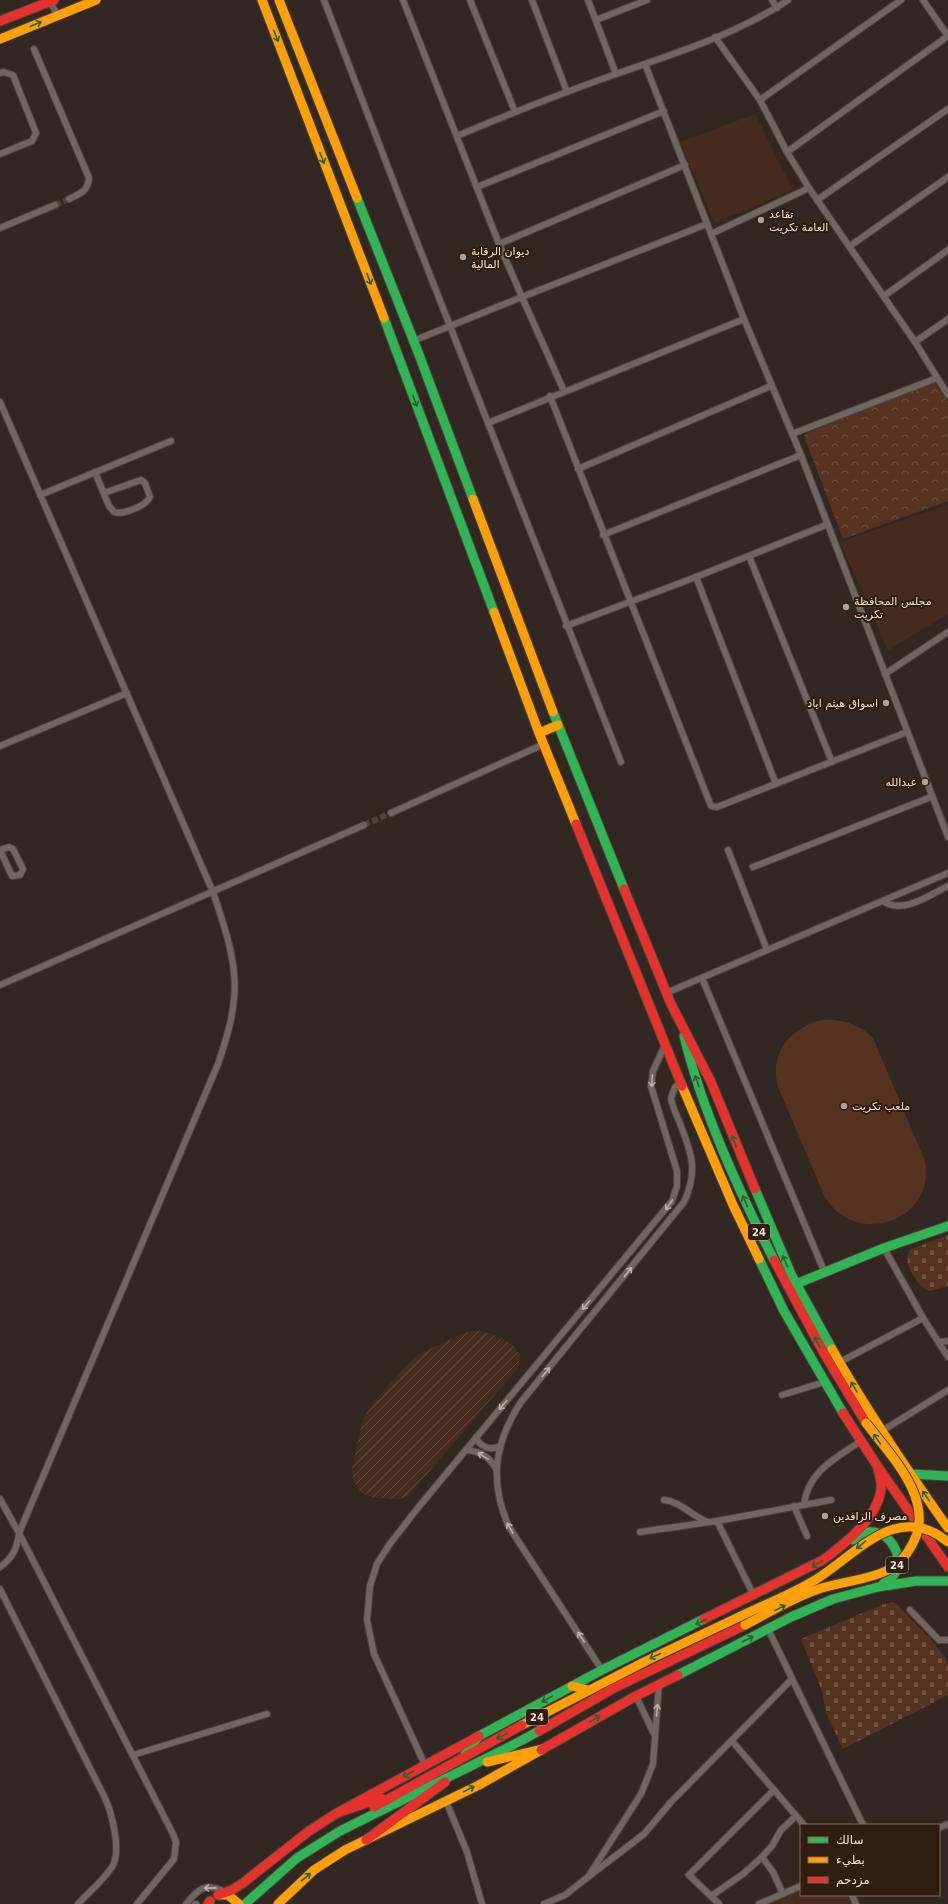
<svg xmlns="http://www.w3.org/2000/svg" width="948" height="1904" viewBox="0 0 948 1904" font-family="'DejaVu Sans','Noto Naskh Arabic',sans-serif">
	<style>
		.built { fill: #462c1e }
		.industrial { fill: url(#industrial-furrows) }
		.cemetery { fill: url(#cemetery-stones) }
		.park { fill: url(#park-crowns) }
		.garden { fill: #553320 }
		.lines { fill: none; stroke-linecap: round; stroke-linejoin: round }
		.street-tunnel { stroke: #4f443c; stroke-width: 6; stroke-dasharray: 6 3; stroke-linecap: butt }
		.street-casing { stroke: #4d423e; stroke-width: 8 }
		.fast-casing { stroke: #4d423e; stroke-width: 11 }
		.slow-casing { stroke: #4d423e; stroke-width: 11 }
		.jam-casing { stroke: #4d423e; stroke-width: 11 }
		.street { stroke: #6f6661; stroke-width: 6 }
		.fast { stroke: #30b455; stroke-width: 9 }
		.slow { stroke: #ff9f0a; stroke-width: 9 }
		.jam { stroke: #e5322d; stroke-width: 9 }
		.slow-bridge-casing { stroke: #4d423e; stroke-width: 11; stroke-linecap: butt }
		.slow-bridge { stroke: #ff9f0a; stroke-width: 9 }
		.oneway { stroke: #31602f }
		.oneway2 { stroke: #bcafa8 }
		.poi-dot { fill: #ada098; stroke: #311c10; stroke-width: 1.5 }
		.labels { text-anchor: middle; stroke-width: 4; stroke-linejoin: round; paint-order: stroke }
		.shield { fill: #311c10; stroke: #b6a59c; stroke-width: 1 }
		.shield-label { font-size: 10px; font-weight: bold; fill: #efe0d8 }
		.poi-label { font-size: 11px; fill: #efe0d8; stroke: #311c10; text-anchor: start }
	</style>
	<defs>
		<pattern id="industrial-furrows" width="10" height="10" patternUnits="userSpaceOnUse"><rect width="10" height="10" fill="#462c1e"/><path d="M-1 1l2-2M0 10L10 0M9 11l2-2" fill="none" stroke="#614a3e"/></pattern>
		<pattern id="cemetery-stones" width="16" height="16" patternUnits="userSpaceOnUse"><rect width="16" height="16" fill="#553320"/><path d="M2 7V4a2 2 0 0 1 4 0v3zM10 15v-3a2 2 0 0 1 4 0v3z" fill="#6e5040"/></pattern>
		<pattern id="park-crowns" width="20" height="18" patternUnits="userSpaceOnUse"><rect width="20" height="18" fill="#553320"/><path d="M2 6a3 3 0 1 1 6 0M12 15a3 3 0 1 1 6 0" fill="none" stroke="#6e5040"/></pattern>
	</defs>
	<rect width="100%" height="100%" fill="#332821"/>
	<g class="built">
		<polygon points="755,114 793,190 715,223 680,142"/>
		<polygon points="948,505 948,614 888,650 840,542"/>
		<polygon points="801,1890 801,1895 847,1895 852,1904 769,1904"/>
	</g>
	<polygon class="industrial" points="477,1330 494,1335 512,1344 520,1356 518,1368 408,1496 400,1499 375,1498 361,1493 354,1482 352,1468 363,1419 374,1402 402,1370 419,1354 464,1333"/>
	<g class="cemetery">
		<path d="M948,1235v51l-18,5 -4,-1c-11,-9 -25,-28 -15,-41z"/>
		<polygon points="894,1602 929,1637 948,1662 948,1695 843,1749 826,1713 822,1691 801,1639 884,1604"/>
	</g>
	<polygon class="park" points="931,383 935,383 948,402 948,501 843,539 804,436 807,433"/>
	<path class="garden" d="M821,1020c18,-2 39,4 52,18l52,123c12,61 -72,88 -101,34l-46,-108c-9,-33 11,-58 43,-67z"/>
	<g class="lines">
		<g class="street-tunnel">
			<polyline points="55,205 69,199"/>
			<polyline points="364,825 391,813"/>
		</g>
		<defs>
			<g id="street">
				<polyline points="49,0 58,16"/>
				<polyline points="324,0 399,196 621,762"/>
				<polyline points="403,0 499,244 522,297 707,224"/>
				<polyline points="470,0 515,112"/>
				<polyline points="532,0 567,92"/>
				<polyline points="588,0 616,74"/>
				<polyline points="772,0 777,8"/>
				<polyline points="923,0 948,36"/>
				<polyline points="596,20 647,0"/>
				<polyline points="715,37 760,100 787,152 809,188 915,342 948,395"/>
				<path d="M34,49l55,129c-1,13 -9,16 -20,21"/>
				<polyline points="645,64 744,319 801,455 948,837"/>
				<polyline points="0,73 4,72 13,75 36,133 32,141 0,154"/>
				<polyline points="760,100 901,0"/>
				<path d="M457,136c52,-22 105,-43 159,-62 57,-20 122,-40 172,-74"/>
				<polyline points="787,152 948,36"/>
				<polyline points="477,187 664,111"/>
				<polyline points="817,200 948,109"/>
				<polyline points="0,228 55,205"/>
				<polyline points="711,234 809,188"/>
				<polyline points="499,244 685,165"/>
				<polyline points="850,246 948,177"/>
				<polyline points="884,296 948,250"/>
				<polyline points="413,341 522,297 564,391"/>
				<polyline points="915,342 948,319"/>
				<polyline points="550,396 711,806 717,807 907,732"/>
				<path d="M0,402l213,490c11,33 25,72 21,107 -2,23 -9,44 -16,65l-199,469 154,301 3,8 -2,17 -37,45"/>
				<polyline points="488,423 744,319"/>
				<polyline points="792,434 937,378"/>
				<polyline points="578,469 771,386"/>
				<path d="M95,472l14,34 5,6c9,3 32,-6 36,-15l-5,-14 -4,-3 -37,13"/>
				<polyline points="40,495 171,441"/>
				<polyline points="603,535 801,455"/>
				<polyline points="749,556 832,762"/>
				<polyline points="696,577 776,784"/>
				<polyline points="566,626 696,577 826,525"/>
				<polyline points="885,674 948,632"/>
				<polyline points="0,746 127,693"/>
				<polyline points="391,813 544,744"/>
				<polyline points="0,850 12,876 20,875 23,869 13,849 9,847 0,850"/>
				<polyline points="728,850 767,950"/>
				<polyline points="753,867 931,797"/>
				<path d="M883,901c20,14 46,-6 65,-15"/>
				<polyline points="702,978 824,1271"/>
				<polyline points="0,985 364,825"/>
				<polyline points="666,993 948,873"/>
				<polyline points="884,1248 923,1318 948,1357"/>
				<polyline points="940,1342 948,1341"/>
				<polyline points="840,1362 923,1318"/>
				<polyline points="782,1395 825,1382"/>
				<polyline points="882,1431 948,1390"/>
				<path d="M476,1437c4,10 14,14 24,9"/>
				<path d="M466,1450c13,1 24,7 30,19"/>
				<path d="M0,1499l19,34c-2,15 -6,25 -19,34"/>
				<path d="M664,1500c18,2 27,16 44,22"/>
				<path d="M804,1505c4,-34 32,-47 57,-64"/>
				<polyline points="794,1506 807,1536"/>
				<polyline points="717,1521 754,1596"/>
				<polyline points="640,1532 717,1521 831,1500"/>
				<path d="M0,1589l105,209c7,16 17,53 7,69 -9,14 -23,25 -34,37"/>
				<polyline points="910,1610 939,1640 948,1640"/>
				<polyline points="768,1629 863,1825"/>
				<path d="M602,1670l-93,-143c-20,-45 -15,-84 12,-125l163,-200c15,-32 7,-50 -5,-81 -3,-7 -7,-15 -8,-23l4,-11 6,-4"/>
				<polyline points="636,1696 654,1734"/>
				<polyline points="732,1741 804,1825"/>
				<polyline points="133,1755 267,1714"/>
				<polyline points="425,1765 374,1654 367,1620 370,1586 377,1564 389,1545 417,1509 672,1201 677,1186 677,1171 651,1086 653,1071 665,1045"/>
				<polyline points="446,1801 467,1852 482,1904"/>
				<polyline points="939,1828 948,1824"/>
				<polyline points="762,1857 773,1872 783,1894"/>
				<polyline points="588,1877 644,1834 671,1802 792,1679"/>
				<polyline points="852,1895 856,1904"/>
				<polyline points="711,1896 743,1874 762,1857 772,1846 781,1830 796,1816"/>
				<path d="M186,1904c12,-15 21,-23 40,-11"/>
				<polyline points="195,1904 196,1904"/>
				<polyline points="544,1904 565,1895 588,1877 641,1794 653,1764 659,1684"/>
				<polyline points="719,1904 689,1875 774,1790"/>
				<polyline points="759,1904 801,1886"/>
			</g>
			<g id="fast">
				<polyline points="357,198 418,352 473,499"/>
				<polyline points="384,318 494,612"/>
				<polyline points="553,712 624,889"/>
				<path d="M684,1036c19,77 54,153 90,224"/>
				<polyline points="755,1189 792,1276 832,1349"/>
				<polyline points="759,1259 784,1311 843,1413"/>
				<polyline points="796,1284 884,1248 948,1226"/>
				<polyline points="911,1474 948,1476"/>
				<path d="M853,1540c3,-2 6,-6 10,-7 24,-8 45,24 30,43 -3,3 -7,6 -10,8"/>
				<polyline points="678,1675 791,1617 833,1599 878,1587 916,1581 948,1581"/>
				<polyline points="479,1736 602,1670 704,1619"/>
				<polyline points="465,1754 479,1736"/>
				<polyline points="245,1904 297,1858 340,1831 511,1746 539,1731"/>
			</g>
			<g id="slow">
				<polyline points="262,0 384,318"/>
				<polyline points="279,0 357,198"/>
				<polyline points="0,39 96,0"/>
				<polyline points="473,499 553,712"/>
				<polyline points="494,612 539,733 576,824"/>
				<polyline points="539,733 558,725"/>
				<polyline points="682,1086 733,1205 759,1259"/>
				<path d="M832,1349c35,62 75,121 116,179"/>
				<polyline points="572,1686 588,1690"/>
				<polyline points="522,1725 646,1661 741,1616"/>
				<polyline points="487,1762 543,1749"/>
				<polyline points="220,1895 228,1895 239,1904"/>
				<polyline points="278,1904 314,1870 345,1850 479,1785 541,1750"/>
			</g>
			<g id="jam">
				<polyline points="0,21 54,0"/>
				<polyline points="576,824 682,1086"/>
				<polyline points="624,889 671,1004 711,1082 755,1189"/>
				<polyline points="774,1260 825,1355 866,1423"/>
				<polyline points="843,1413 878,1467 948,1567"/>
				<path d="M704,1619l119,-59c23,-17 53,-40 58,-70 1,-7 -1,-14 -3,-21"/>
				<polyline points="539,1731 614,1688 745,1625"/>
				<polyline points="541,1750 636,1696 678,1675"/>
				<polyline points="374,1807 522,1725"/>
				<polyline points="337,1813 381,1798"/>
				<polyline points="366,1840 445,1782"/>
				<polyline points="218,1895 232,1890 243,1883 309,1831 337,1813 479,1736"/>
				<polyline points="208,1904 210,1901"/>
			</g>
		</defs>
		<use href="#street" class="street-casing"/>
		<use href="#fast" class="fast-casing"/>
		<use href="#slow" class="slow-casing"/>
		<use href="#jam" class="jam-casing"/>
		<use href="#street" class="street"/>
		<use href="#fast" class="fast"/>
		<use href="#slow" class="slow"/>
		<use href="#jam" class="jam"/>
		<defs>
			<g id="slow-bridge">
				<path d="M741,1616c25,-12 51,-22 74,-36 41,-25 82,-80 133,-38"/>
				<path d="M745,1625c23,-12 46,-26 71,-35 23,-8 48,-9 70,-19 13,-6 21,-16 27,-28 23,-43 -23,-88 -47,-120"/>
			</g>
		</defs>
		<use href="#slow-bridge" class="slow-bridge-casing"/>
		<use href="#slow-bridge" class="slow-bridge"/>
	</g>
	<defs><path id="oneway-shaft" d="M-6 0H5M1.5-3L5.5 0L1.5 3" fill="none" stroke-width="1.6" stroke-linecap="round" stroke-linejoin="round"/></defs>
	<g class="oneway">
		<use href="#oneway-shaft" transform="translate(36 24) rotate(-22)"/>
		<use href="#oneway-shaft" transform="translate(276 36) rotate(69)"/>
		<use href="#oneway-shaft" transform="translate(322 158) rotate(69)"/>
		<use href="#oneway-shaft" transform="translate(369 279) rotate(69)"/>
		<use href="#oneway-shaft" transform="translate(415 401) rotate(69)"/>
		<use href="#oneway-shaft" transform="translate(697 1081) rotate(-110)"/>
		<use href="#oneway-shaft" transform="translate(734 1141) rotate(-111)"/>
		<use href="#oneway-shaft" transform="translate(745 1201) rotate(-114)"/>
		<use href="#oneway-shaft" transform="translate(785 1261) rotate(-114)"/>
		<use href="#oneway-shaft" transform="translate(817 1342) rotate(-119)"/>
		<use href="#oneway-shaft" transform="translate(854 1387) rotate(-121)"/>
		<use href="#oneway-shaft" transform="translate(877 1439) rotate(-125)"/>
		<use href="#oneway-shaft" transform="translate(926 1496) rotate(-125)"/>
		<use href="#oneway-shaft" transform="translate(861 1545) rotate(141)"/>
		<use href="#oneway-shaft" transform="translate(817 1564) rotate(150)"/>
		<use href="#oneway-shaft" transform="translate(780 1608) rotate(-26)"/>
		<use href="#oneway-shaft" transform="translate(701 1622) rotate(154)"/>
		<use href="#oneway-shaft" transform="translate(748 1639) rotate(-27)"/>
		<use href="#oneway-shaft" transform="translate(655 1656) rotate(155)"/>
		<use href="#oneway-shaft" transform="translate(547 1699) rotate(151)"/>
		<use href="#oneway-shaft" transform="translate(595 1719) rotate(-30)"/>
		<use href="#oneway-shaft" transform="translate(502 1736) rotate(151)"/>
		<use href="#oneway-shaft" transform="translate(408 1774) rotate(152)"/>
		<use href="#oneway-shaft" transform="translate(469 1789) rotate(-26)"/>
		<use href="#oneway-shaft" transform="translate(306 1877) rotate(-40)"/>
	</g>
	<g class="oneway2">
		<use href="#oneway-shaft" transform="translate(652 1081) rotate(93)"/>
		<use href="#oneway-shaft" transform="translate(669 1205) rotate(124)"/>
		<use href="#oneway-shaft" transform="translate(628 1272) rotate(-51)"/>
		<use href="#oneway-shaft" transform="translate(586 1305) rotate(130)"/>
		<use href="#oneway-shaft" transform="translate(546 1372) rotate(-51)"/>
		<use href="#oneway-shaft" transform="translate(503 1405) rotate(130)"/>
		<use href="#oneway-shaft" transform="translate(483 1456) rotate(-149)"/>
		<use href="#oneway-shaft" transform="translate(510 1528) rotate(-119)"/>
		<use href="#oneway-shaft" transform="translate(581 1637) rotate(-123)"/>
		<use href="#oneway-shaft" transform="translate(657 1710) rotate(-85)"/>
		<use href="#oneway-shaft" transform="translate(210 1888) rotate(179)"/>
	</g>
	<g class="poi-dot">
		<circle cx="761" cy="220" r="4"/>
		<circle cx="463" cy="257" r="4"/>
		<circle cx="846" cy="607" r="4"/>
		<circle cx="886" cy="703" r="4"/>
		<circle cx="925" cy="782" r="4"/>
		<circle cx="844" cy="1106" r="4"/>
		<circle cx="825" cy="1516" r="4"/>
	</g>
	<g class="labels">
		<g class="shield">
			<rect x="748" y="1224" width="22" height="16" rx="3"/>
			<rect x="886" y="1557" width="22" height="16" rx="3"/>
			<rect x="526" y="1709" width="22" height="16" rx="3"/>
		</g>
		<g class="shield-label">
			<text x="759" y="1236">24</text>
			<text x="897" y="1569">24</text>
			<text x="537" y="1721">24</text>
		</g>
		<g class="poi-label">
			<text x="769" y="218">تقاعد<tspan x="769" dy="13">العامة تكريت</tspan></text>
			<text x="471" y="255">ديوان الرقابة<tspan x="471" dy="13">المالية</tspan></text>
			<text x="854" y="605">مجلس المحافظة<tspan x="854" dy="13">تكريت</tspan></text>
			<text x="878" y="707" text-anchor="end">اسواق هيثم اياد</text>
			<text x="917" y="786" text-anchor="end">عبدالله</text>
			<text x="852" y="1110">ملعب تكريت</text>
			<text x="833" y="1520">مصرف الرافدين</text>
		</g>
	</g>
	<rect x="800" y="1824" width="140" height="72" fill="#311c10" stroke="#7d6a60"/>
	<rect x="808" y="1837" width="20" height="6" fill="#30b455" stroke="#7d6a60"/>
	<text x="836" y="1844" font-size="12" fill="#efe0d8">سالك</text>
	<rect x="808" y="1857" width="20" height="6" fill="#ff9f0a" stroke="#7d6a60"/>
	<text x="836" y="1864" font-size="12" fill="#efe0d8">بطيء</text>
	<rect x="808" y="1877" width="20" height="6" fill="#e5322d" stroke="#7d6a60"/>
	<text x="836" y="1884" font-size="12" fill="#efe0d8">مزدحم</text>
</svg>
